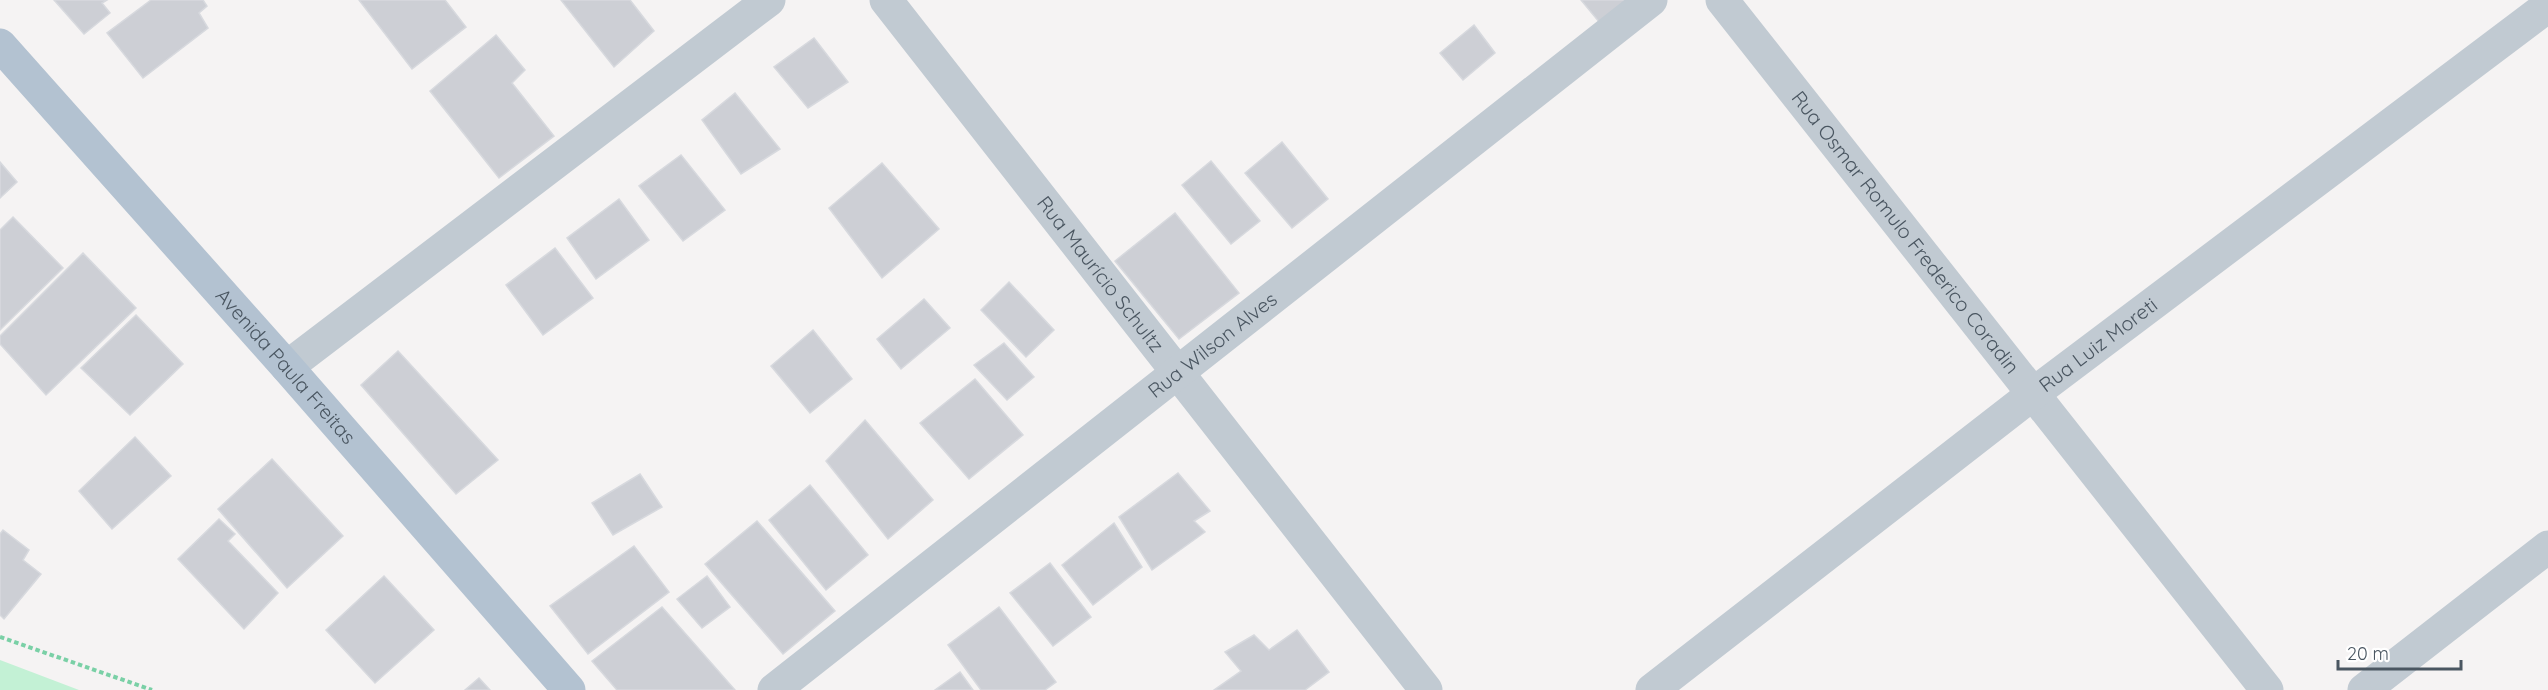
<svg xmlns="http://www.w3.org/2000/svg" width="2548" height="690" viewBox="0 0 2548 690" font-family="Quicksand,sans-serif">
	<style>
		.green { fill: #c3f1d5 }
		.building { fill: #cdcfd5; stroke: #d7d9de; stroke-width: 1.5 }
		.lines { fill: none; stroke-linecap: round; stroke-linejoin: round }
		.path { stroke: #7ad0a6; stroke-width: 4; stroke-dasharray: 4.5 3; stroke-linecap: butt }
		.minor { stroke: #c1cad2; stroke-width: 33 }
		.major { stroke: #b3c2d1; stroke-width: 33 }
		.labels { text-anchor: middle; stroke-width: 4.5; stroke-linejoin: round; paint-order: stroke }
		.street-label { font-size: 20px; fill: #4a5661; stroke: #fff }
	</style>
	<rect width="100%" height="100%" fill="#f5f3f3"/>
	<polygon class="green" points="0,660 79,690 0,690"/>
	<g class="building">
		<polygon points="54,0 107,0 102,3 110,13 84,34"/>
		<polygon points="151,0 203,0 207,6 199,13 208,28 143,78 107,33"/>
		<polygon points="359,0 445,0 466,27 412,69"/>
		<polygon points="561,0 630,0 654,31 614,67"/>
		<polygon points="1581,0 1629,0 1600,23"/>
		<polygon points="1474,25 1495,53 1463,80 1440,53"/>
		<polygon points="496,35 525,70 512,83 554,136 499,178 430,91"/>
		<polygon points="814,38 848,82 808,108 774,67"/>
		<polygon points="735,93 780,149 741,174 702,120"/>
		<polygon points="1282,142 1328,199 1292,228 1245,173"/>
		<polygon points="681,155 725,210 683,241 639,186"/>
		<polygon points="1211,161 1260,221 1231,244 1182,185"/>
		<polygon points="0,162 17,182 0,198"/>
		<polygon points="882,163 939,229 882,278 829,208"/>
		<polygon points="619,199 649,240 596,279 567,238"/>
		<polygon points="1175,213 1239,293 1179,339 1115,261"/>
		<polygon points="13,217 63,268 0,330 0,230"/>
		<polygon points="555,248 593,298 543,335 506,285"/>
		<polygon points="83,253 136,308 46,395 0,344 0,336"/>
		<polygon points="1009,282 1054,330 1026,357 981,310"/>
		<polygon points="924,299 950,328 901,369 877,339"/>
		<polygon points="136,315 183,364 130,415 81,368"/>
		<polygon points="813,330 852,379 810,413 771,366"/>
		<polygon points="1004,343 1034,377 1007,400 974,365"/>
		<polygon points="398,351 498,460 456,494 361,385"/>
		<polygon points="975,379 1023,435 969,479 920,423"/>
		<polygon points="865,420 933,500 888,539 826,461"/>
		<polygon points="135,437 171,476 112,529 79,491"/>
		<polygon points="272,459 343,536 287,588 218,509"/>
		<polygon points="1178,473 1210,511 1194,521 1205,532 1152,570 1119,517"/>
		<polygon points="640,474 662,507 613,535 592,503"/>
		<polygon points="810,485 868,555 826,590 769,520"/>
		<polygon points="219,519 235,534 228,541 278,593 244,629 178,559"/>
		<polygon points="757,521 835,611 783,654 705,564"/>
		<polygon points="1114,523 1142,567 1093,605 1062,565"/>
		<polygon points="3,530 29,550 23,560 41,574 4,619 0,615 0,534"/>
		<polygon points="634,546 669,592 588,654 550,606"/>
		<polygon points="1050,563 1091,617 1053,646 1010,593"/>
		<polygon points="384,576 434,630 375,683 326,630"/>
		<polygon points="707,576 730,607 702,628 677,599"/>
		<polygon points="662,607 735,690 617,690 592,661"/>
		<polygon points="999,607 1056,682 1045,690 981,690 948,645"/>
		<polygon points="1297,630 1329,672 1305,690 1214,690 1241,671 1225,652 1254,635 1269,650"/>
		<polygon points="960,672 973,690 935,690"/>
		<polygon points="479,678 490,690 465,690"/>
	</g>
	<g class="lines">
		<polyline class="path" points="0,637 152,690"/>
		<g class="minor">
			<path id="s1" d="M886,0l540,690"/>
			<path id="s2" d="M1722,0l545,690"/>
			<polyline points="287,367 769,0"/>
			<path id="s3" d="M774,690l877,-690"/>
			<path id="s4" d="M1652,690l381,-296 515,-388"/>
			<polyline points="2364,690 2548,547"/>
		</g>
		<path class="major" id="s5" d="M0,45l287,322 282,323"/>
	</g>
	<g class="labels">
		<g class="street-label">
			<text dy="7" stroke="none"><textPath href="#s2" startOffset="296">Rua Osmar Romulo Frederico Coradin</textPath></text>
			<text dy="7" stroke="none"><textPath href="#s1" startOffset="348">Rua Maurício Schultz</textPath></text>
			<text dy="7" stroke="none"><textPath href="#s3" startOffset="558">Rua Wilson Alves</textPath></text>
			<text dy="7" stroke="none"><textPath href="#s4" startOffset="564">Rua Luiz Moreti</textPath></text>
			<text dy="7" stroke="none"><textPath href="#s5" startOffset="430">Avenida Paula Freitas</textPath></text>
		</g>
	</g>
	<path d="M2338 660v9h123v-9" fill="none" stroke="#4a5661" stroke-width="3"/>
	<text x="2347" y="660" font-size="18" fill="#4a5661" stroke="#ffffff" stroke-width="4.5" paint-order="stroke">20 m</text>
</svg>
